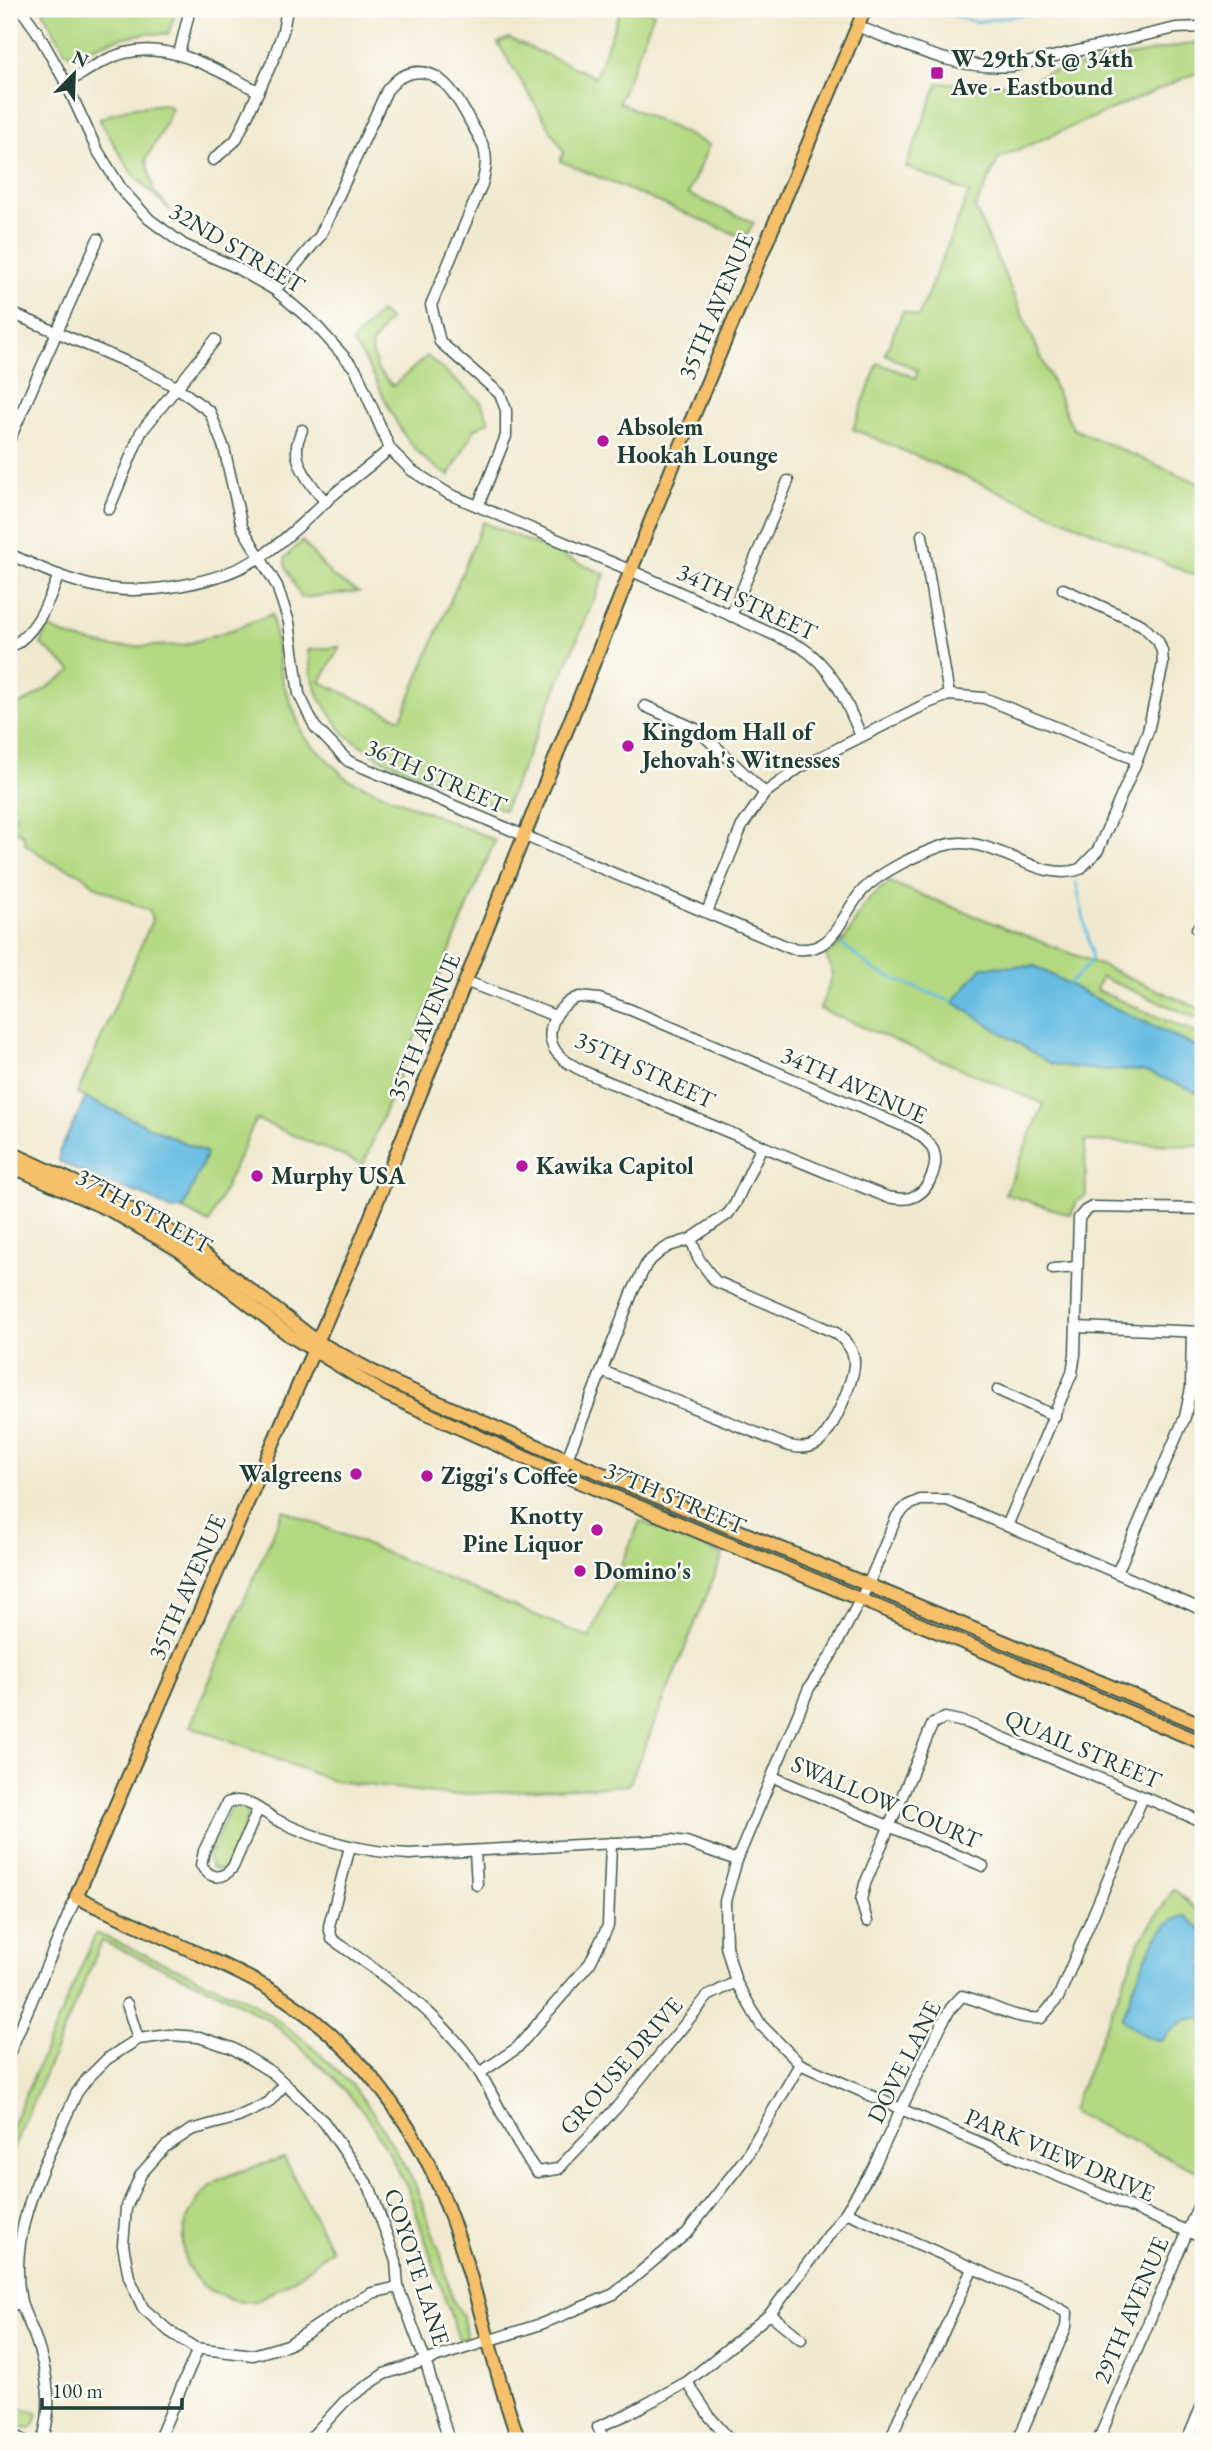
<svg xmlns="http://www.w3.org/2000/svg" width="1212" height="2450" viewBox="0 0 1212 2450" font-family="'EB Garamond',serif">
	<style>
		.green { fill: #b4d982; stroke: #6a8b5b; stroke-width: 2 }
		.water { fill: #65bce2; stroke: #427c8b; stroke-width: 2 }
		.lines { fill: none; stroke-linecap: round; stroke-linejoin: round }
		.stream { stroke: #65bce2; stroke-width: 2.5 }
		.minor-casing { stroke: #3e574b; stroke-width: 13 }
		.major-casing { stroke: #3e574b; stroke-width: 16 }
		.minor { stroke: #fff; stroke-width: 10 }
		.major { stroke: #f6c06b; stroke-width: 12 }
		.poi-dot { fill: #b5179e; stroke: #fdfcf7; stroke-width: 2.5 }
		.labels { text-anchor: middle; stroke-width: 5; stroke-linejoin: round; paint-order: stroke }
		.poi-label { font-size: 24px; font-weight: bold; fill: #1f3d34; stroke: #fdfcf7; text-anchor: start }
		.street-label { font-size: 24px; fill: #1f3d34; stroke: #fdfcf7 }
	</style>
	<rect width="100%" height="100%" fill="#fdfcf7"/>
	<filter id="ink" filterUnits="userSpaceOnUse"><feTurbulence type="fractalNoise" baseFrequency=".0143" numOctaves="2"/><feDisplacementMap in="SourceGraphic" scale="14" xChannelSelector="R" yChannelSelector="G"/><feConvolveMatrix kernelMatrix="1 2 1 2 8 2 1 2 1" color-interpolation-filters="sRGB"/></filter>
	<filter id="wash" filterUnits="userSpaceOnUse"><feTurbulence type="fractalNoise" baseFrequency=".00686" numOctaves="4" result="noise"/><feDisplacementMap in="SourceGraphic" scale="28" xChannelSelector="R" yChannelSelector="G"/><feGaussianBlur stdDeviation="1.57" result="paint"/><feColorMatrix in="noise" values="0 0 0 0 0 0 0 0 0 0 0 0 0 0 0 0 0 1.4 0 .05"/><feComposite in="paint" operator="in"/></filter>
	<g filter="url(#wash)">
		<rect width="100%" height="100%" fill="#f1e9cf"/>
		<g class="green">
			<path d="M42,9h135l-9,25c-35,-3 -63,7 -95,22l-7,-4z"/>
			<polygon points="621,9 642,9 654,13 619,102 709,145 688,194 754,223 744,238 560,161 564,152 498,43 509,38 595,77"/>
			<polygon points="1203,41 1203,70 999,158 975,208 1073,429 1203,485 1203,579 853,429 878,363 916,378 918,371 885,354 903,311 918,317 969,193 906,167 938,83 1027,84 1046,73"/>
			<polygon points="163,104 172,108 161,133 146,159 154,191 171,211 132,174 99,119 128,108"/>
			<path d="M380,312l9,7 -18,27 6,23 16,17 34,-30 54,46 8,19 -14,8 -26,47c-62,-36 -58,-85 -97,-134z"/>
			<polygon points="483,522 605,574 504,810 382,759 344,734 320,698 311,674 308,650 340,647 320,682 401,719"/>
			<polygon points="302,541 332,576 358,592 301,598 285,565 285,558"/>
			<polygon points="272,614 282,680 304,737 347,779 495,840 363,1165 256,1119 209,1223 183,1209 207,1153 77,1094 152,920 149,911 95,886 83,875 51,862 25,844 24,836 10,827 16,814 9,810 9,707 27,701 72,671 41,644 47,627 72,638 112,647 184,645 234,629"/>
			<path d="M889,882l214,84 100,44v11l-102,-44 -5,13 104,45 3,-6v21l-113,-54 -55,-30 16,98 36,5 59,2 51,21 6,-2v56l-118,-5 1,54 -9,6 -6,14 -66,-21 39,-90 -224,-95 13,-35 -7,-19c24,-14 24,-28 38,-49 7,-10 16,-17 25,-24z"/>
			<polygon points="283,1510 590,1638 640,1521 723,1555 629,1785 451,1795 333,1781 190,1726"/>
			<polygon points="235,1805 246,1807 248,1817 228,1865 221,1870 212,1868 208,1858 230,1809"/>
			<polygon points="1174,1889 1203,1916 1203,2154 1196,2171 1071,2112 1139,1943"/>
			<polygon points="96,1933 252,2002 306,2041 353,2086 375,2115 415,2184 441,2255 452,2299 463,2316 466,2337 459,2340 408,2189 385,2146 363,2111 336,2080 273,2023 228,1997 102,1941 9,2158 9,2133"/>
			<path d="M284,2158l47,91c-23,21 -37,32 -65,46 -4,2 -10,6 -15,7 -9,0 -23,-3 -31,-7 -52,-21 -45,-81 -6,-112 12,-10 53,-19 70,-25z"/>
			<path d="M9,2406l29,6c-3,24 -15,16 -29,8z"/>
		</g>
		<g class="water">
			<polygon points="1035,966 1090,996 1203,1050 1203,1090 1197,1092 1144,1071 1087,1069 1051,1064 953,1002 982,967"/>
			<polygon points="86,1098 207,1153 183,1209 172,1210 141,1194 95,1179 59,1161 59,1152"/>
			<path d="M1185,1916l18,15v87c-20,-1 -28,8 -41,22 -16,0 -28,-11 -40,-21 11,-28 30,-99 63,-103z"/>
		</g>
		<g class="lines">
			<g class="stream">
				<polyline points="930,9 976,22 1027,14 1034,9"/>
				<polyline points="842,944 875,971 953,1002"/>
				<polyline points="1069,984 1089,964 1092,957 1076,882"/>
			</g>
		</g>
	</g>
	<g filter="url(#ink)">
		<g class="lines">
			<defs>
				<g id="minor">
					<path d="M21,9l17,24 28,50 30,65 26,42 27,29 35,26 49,21 42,24 39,33 42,47 34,79 21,21 38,24 183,77 169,76c33,21 45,55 60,89"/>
					<path d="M857,26c51,20 100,45 156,40l163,-38 27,-1"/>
					<polyline points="179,54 190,9"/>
					<path d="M66,83c18,-10 38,-25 59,-30 47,-12 93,18 133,38"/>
					<polyline points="213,160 236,140 273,60 283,31 287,9"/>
					<path d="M275,290l45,-54 67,-146c4,-4 10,-12 16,-14 35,-16 55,22 68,47 5,9 12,19 14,29 2,12 0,20 -3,32l-51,121 9,37 60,52 6,16v26l-28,70"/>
					<path d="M9,312l132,56 37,20 32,24 14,36 18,79 35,59 12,36 10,72 16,33 33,34 442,187c46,9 49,-32 73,-58 17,-18 55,-36 79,-44 48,-16 94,39 138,23l18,-19 39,-90 11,-29 15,-67 -1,-13 -4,-10 -16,-16 -79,-36"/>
					<path d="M302,430c-2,5 -5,11 -5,17 -2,19 16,41 29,55"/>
					<polyline points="9,441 98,239"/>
					<polyline points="109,509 141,432 215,340"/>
					<polyline points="922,535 949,695"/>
					<path d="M9,554c29,13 58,27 90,33 49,9 123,-4 164,-32 23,-15 41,-34 61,-52 21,-19 45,-36 66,-54"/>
					<polyline points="731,616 788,481"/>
					<path d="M9,648c28,-15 38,-44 50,-73"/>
					<polyline points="645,706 698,730 765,793"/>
					<polyline points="707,912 742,826 765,793 799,768 928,703 949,695 984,698 1137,760"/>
					<polyline points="1197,929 1203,932"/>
					<polyline points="465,981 555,1016"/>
					<path d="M579,997l20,2 32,11 279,119c23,13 32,26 20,51 -4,9 -10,15 -20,18 -7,2 -16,0 -23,-1 -84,-34 -168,-68 -251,-104 -20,-9 -62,-22 -76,-37 -21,-20 -4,-52 19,-59z"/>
					<polyline points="1053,1269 1077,1267"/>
					<polyline points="1076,1327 1203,1332"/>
					<path d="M602,1371l187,75c9,2 18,3 27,-2 15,-8 40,-67 38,-84 -1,-12 -10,-20 -18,-27l-121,-52 -17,-23 -7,-19"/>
					<polyline points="998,1390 1055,1416"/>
					<polyline points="561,1474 633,1291 647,1263 661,1251 669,1246 691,1239 728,1214 735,1204 762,1146"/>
					<polyline points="1007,1526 1072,1373 1075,1354 1079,1218 1085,1211 1092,1207 1203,1209"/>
					<polyline points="1117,1573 1185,1417 1191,1388 1192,1332"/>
					<polyline points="1203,1610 947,1500 920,1500 907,1506 897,1516 868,1585 830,1657 809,1688 737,1860 725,1901 726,1946 736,1982 761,2025 800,2064 901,2109 1203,2238"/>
					<polyline points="773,1777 983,1866"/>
					<path d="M258,1809l-25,58c-11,14 -23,12 -32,-2l3,-14 23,-48c21,-8 36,11 54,19 40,19 84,30 128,32l262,-14 15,2 51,18"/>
					<path d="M350,1847l-21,79 3,13c55,39 113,77 149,136 19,32 33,67 56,97l21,-3 59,-62 91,-111 28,-14"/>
					<polyline points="475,1851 477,1885"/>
					<polyline points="867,1921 861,1900 865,1884 933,1723 945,1718 968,1723 1203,1822"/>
					<polyline points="127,2004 138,2039"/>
					<polyline points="9,2054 76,1897"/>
					<polyline points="480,2073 517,2048 590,1963 608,1926 611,1843"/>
					<polyline points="284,2085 268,2103 238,2117 191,2130 165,2147 141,2174 126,2208 123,2245 129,2277 143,2308 169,2331 195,2348 253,2355 288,2345 349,2305 372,2293 398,2287"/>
					<polyline points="846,2212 1043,2299 1067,2313 1066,2327 1018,2441"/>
					<polyline points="9,2306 21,2303"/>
					<polyline points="770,2314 801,2339"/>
					<polyline points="687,2382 710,2417 731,2441"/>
					<polyline points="9,2432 25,2441"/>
					<path d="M42,2441c12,-34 5,-70 -7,-104 -4,-11 -11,-23 -14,-35 -15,-74 27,-143 55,-208l11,-15 20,-20 31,-20 32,-4 29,2 33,11 41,25 14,13 37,36 46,66 26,73 2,26 27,73 24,81"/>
					<polyline points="158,2441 198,2349"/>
					<polyline points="308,2441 345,2401 384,2374 541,2324 614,2294 687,2233 746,2157 800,2064"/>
					<path d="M605,2441l-7,-14 30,-13 59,-32 83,-68 76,-102 27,-44 69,-145 9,-15 11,-12c26,6 53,25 79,22l17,-20 85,-201"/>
					<polyline points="890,2441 899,2418 937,2346 972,2269"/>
					<polyline points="1098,2441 1203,2195"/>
					<polyline points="1187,2441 1203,2403"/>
				</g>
				<g id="major">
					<polyline points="9,1152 113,1200 185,1240 318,1342 392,1382 567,1459 1203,1725"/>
					<polyline points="9,1165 110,1210 179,1250 289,1335 387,1395 561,1474 1203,1743"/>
					<path d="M519,2441c-28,-78 -43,-160 -73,-237 -30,-80 -89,-158 -161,-205 -27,-18 -56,-31 -84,-44 -42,-20 -84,-39 -125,-58l285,-656 328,-815 176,-417"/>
				</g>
			</defs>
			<use href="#minor" class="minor-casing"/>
			<use href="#major" class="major-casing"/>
			<use href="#minor" class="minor"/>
			<use href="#major" class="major"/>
		</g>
	</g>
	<g class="poi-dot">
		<rect x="930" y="66" width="14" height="14" rx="3.5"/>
		<circle cx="603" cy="441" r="7"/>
		<circle cx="628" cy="746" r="7"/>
		<circle cx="522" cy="1166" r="7"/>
		<circle cx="257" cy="1176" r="7"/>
		<circle cx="356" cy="1474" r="7"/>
		<circle cx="427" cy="1476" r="7"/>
		<circle cx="597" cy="1530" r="7"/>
		<circle cx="580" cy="1571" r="7"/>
	</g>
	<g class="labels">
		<g class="poi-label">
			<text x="951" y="67">W 29th St @ 34th<tspan x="951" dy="28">Ave - Eastbound</tspan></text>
			<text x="617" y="435">Absolem<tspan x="617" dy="28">Hookah Lounge</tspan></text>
			<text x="642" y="740">Kingdom Hall of<tspan x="642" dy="28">Jehovah's Witnesses</tspan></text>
			<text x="536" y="1174">Kawika Capitol</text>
			<text x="271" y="1184">Murphy USA</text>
			<text x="342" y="1482" text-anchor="end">Walgreens</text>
			<text x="441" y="1484">Ziggi's Coffee</text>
			<text x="583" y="1524" text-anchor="end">Knotty<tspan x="583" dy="28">Pine Liquor</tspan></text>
			<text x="594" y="1579">Domino's</text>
		</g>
		<g class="street-label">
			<text transform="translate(237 248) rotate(31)" y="8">32ND STREET</text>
			<text transform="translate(716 306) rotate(-67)" y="8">35TH AVENUE</text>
			<text transform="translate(747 602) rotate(25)" y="8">34TH STREET</text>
			<text transform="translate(436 776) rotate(24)" y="8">36TH STREET</text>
			<text transform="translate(424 1027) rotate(-68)" y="8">35TH AVENUE</text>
			<text transform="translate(645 1070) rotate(25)" y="8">35TH STREET</text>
			<text transform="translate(854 1085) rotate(24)" y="8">34TH AVENUE</text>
			<text transform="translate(144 1211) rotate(29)" y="8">37TH STREET</text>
			<text transform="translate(675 1498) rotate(23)" y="8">37TH STREET</text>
			<text transform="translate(187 1587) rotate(-66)" y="8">35TH AVENUE</text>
			<text transform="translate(1083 1749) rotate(23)" y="8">QUAIL STREET</text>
			<text transform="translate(886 1802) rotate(23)" y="8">SWALLOW COURT</text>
			<text transform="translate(904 2062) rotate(-63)" y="8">DOVE LANE</text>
			<text transform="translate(621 2066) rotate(-49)" y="8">GROUSE DRIVE</text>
			<text transform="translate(1060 2155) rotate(23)" y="8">PARK VIEW DRIVE</text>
			<text transform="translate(417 2267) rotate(72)" y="8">COYOTE LANE</text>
			<text transform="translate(1131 2310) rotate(-67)" y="8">29TH AVENUE</text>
		</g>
	</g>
	<rect width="1212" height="2450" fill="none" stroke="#fdfcf7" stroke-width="35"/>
	<g transform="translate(74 74) rotate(23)" stroke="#fdfcf7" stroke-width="5" paint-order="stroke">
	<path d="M0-5L12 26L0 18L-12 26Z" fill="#1f3d34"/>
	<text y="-10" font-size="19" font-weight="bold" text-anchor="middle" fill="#1f3d34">N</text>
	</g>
	<path d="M42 2398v10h140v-10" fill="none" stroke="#1f3d34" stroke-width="3.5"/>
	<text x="52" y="2398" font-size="21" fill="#1f3d34" stroke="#fdfcf7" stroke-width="5" paint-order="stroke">100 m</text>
</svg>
